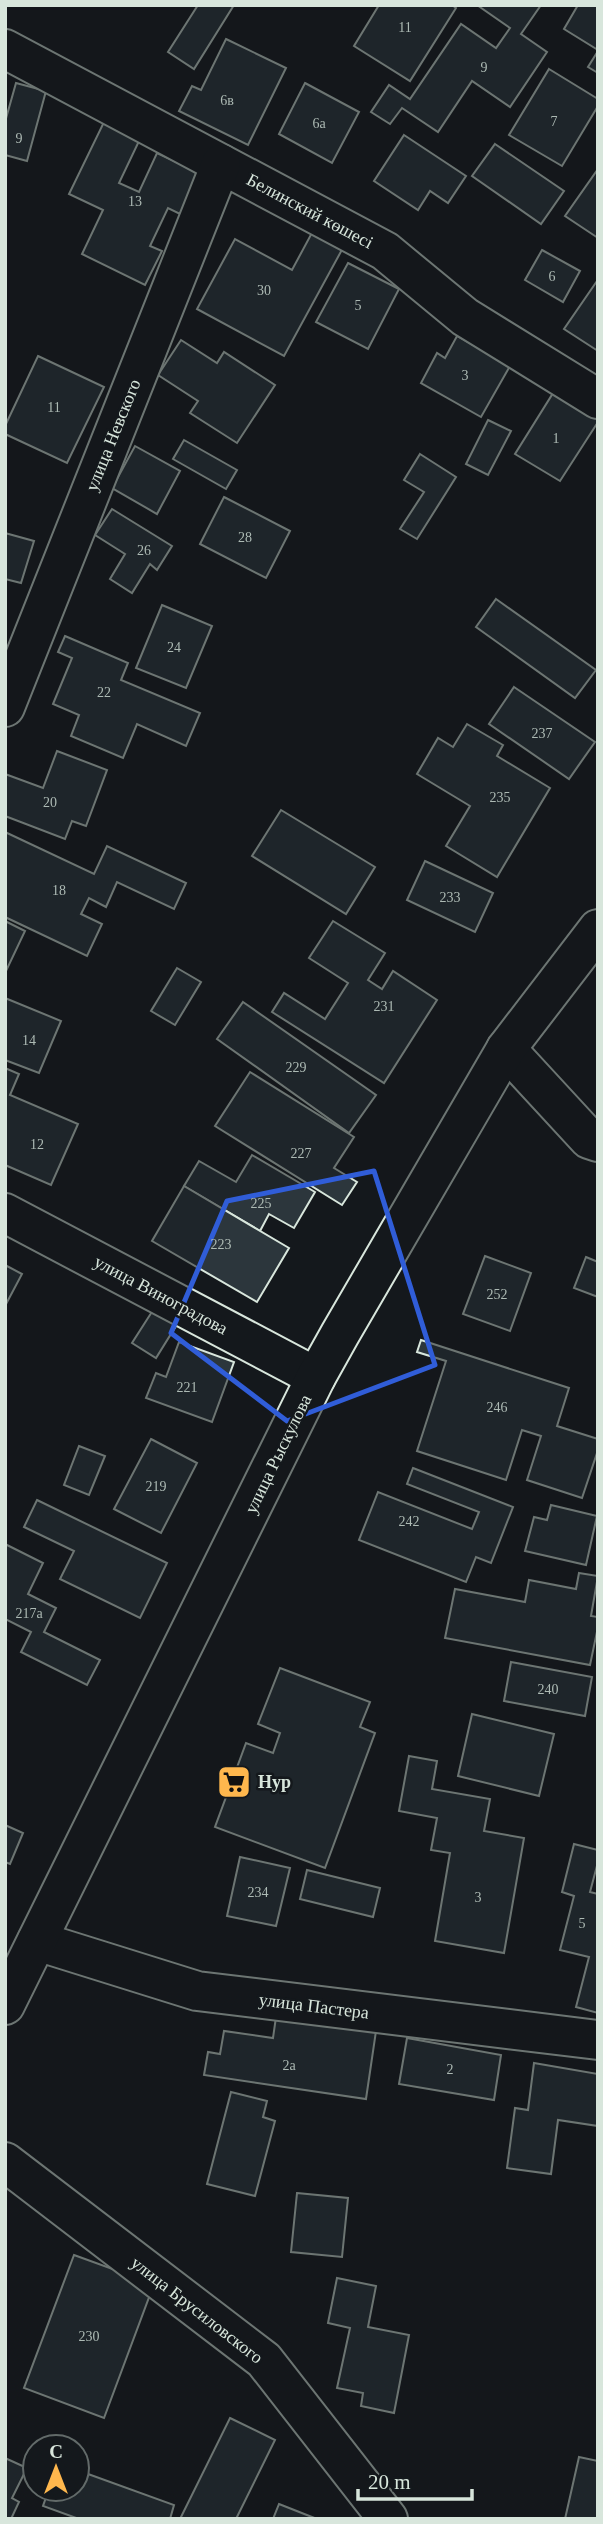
<svg xmlns="http://www.w3.org/2000/svg" width="603" height="2524" viewBox="0 0 603 2524" font-family="'Times New Roman',serif">
	<style>
		.building { fill: #2c363c; stroke: #d8e6dc; stroke-width: 2 }
		.lines { fill: none; stroke-linecap: round; stroke-linejoin: round }
		.minor-casing { stroke: #d8e6dc; stroke-width: 42 }
		.major-casing { stroke: #d8e6dc; stroke-width: 42 }
		.minor { stroke: #14181c; stroke-width: 38 }
		.major { stroke: #14181c; stroke-width: 38 }
		.marked { fill: none; stroke: #305dd8; stroke-width: 5; stroke-linejoin: round }
		.labels { text-anchor: middle; stroke-width: 5; stroke-linejoin: round; paint-order: stroke }
		.number-label { font-size: 14px; fill: #adbab4 }
		.street-label { font-size: 18px; fill: #d8e6dc; stroke: #14181c }
		.poi-label { font-size: 18px; font-weight: bold; fill: #d8e6dc; stroke: #14181c; text-anchor: start }
	</style>
	<rect width="100%" height="100%" fill="#14181c"/>
	<g class="building">
		<polygon points="198,5 234,5 194,69 168,52"/>
		<polygon points="379,5 452,5 456,8 410,81 354,46"/>
		<polygon points="477,5 541,5 521,34 547,52 510,107 472,81 438,132 402,108 390,124 371,112 389,85 410,99 461,24 496,48 510,28"/>
		<polygon points="578,5 598,5 598,50 564,29"/>
		<polygon points="226,39 286,68 248,145 179,111 192,86 201,90"/>
		<polygon points="598,51 598,73 588,67"/>
		<polygon points="549,69 598,99 598,106 562,166 509,135"/>
		<polygon points="16,83 46,91 27,161 5,155 5,122"/>
		<polygon points="305,83 359,112 332,163 279,134"/>
		<polygon points="104,122 140,139 119,183 139,192 157,153 200,173 180,214 168,208 150,246 162,251 145,285 82,254 103,210 69,194"/>
		<polygon points="404,135 466,176 448,203 430,191 418,210 374,181"/>
		<polygon points="495,144 564,191 541,224 472,176"/>
		<polygon points="598,169 598,238 565,216"/>
		<polygon points="314,229 344,246 284,356 197,309 235,239 292,270"/>
		<polygon points="542,250 580,271 563,302 525,280"/>
		<polygon points="348,263 399,289 368,349 316,322"/>
		<polygon points="597,281 598,282 598,351 564,329"/>
		<polygon points="457,336 510,366 481,417 421,383 437,353 445,358"/>
		<polygon points="181,340 217,363 224,352 275,385 237,443 190,413 198,401 158,375"/>
		<polygon points="38,356 104,387 67,463 5,434 5,426"/>
		<polygon points="555,390 598,417 598,422 560,481 515,454"/>
		<polygon points="488,420 511,431 488,475 466,464"/>
		<polygon points="184,440 237,470 226,489 173,459"/>
		<polygon points="135,446 180,471 157,514 112,488"/>
		<polygon points="420,454 456,477 417,539 400,529 424,492 404,480"/>
		<polygon points="224,497 290,531 266,578 200,544"/>
		<polygon points="112,509 172,546 157,570 150,564 132,593 110,579 125,554 95,535"/>
		<polygon points="5,533 34,541 21,583 5,579"/>
		<polygon points="496,599 596,670 575,698 476,627"/>
		<polygon points="162,605 212,626 186,688 136,668"/>
		<polygon points="65,636 128,663 121,680 200,713 186,746 137,724 123,758 71,736 79,715 53,704 72,658 58,652"/>
		<polygon points="514,687 595,742 569,779 489,724"/>
		<polygon points="467,724 503,745 497,756 550,788 497,877 446,846 470,806 417,774 438,738 453,747"/>
		<polygon points="57,751 107,770 86,826 72,821 65,839 5,816 5,774 43,788"/>
		<polygon points="281,810 375,867 346,914 252,856"/>
		<polygon points="5,832 94,874 107,846 186,883 174,909 117,882 106,907 89,898 81,914 102,924 87,956 5,917"/>
		<polygon points="425,861 493,893 475,932 407,900"/>
		<polygon points="5,921 25,931 6,971 5,971"/>
		<polygon points="333,921 385,953 368,980 382,989 393,971 437,1000 384,1083 272,1012 284,993 325,1019 348,983 309,958"/>
		<polygon points="177,968 201,982 175,1025 151,1011"/>
		<polygon points="5,998 61,1021 39,1073 5,1060"/>
		<polygon points="243,1002 376,1095 349,1133 217,1039"/>
		<polygon points="5,1068 19,1074 10,1095 78,1124 51,1185 5,1165"/>
		<polygon points="250,1072 354,1137 334,1168 357,1182 342,1205 215,1126"/>
		<polygon points="252,1155 315,1192 294,1228 269,1214 260,1231 184,1186 199,1161 236,1182"/>
		<polygon points="184,1186 289,1248 257,1302 152,1241"/>
		<polygon points="485,1256 531,1273 510,1331 463,1314"/>
		<polygon points="586,1257 598,1262 598,1297 574,1288"/>
		<polygon points="5,1265 22,1274 5,1306"/>
		<polygon points="155,1307 179,1321 156,1358 132,1343"/>
		<polygon points="421,1340 569,1388 557,1426 598,1439 598,1450 582,1498 527,1480 541,1436 522,1430 506,1480 417,1451 446,1361 417,1352"/>
		<polygon points="179,1342 234,1362 212,1422 146,1398 156,1373 166,1377"/>
		<polygon points="151,1439 197,1463 161,1533 114,1509"/>
		<polygon points="79,1446 105,1456 89,1495 64,1485"/>
		<polygon points="413,1468 513,1507 491,1563 476,1557 466,1582 359,1540 378,1492 472,1529 479,1512 407,1484"/>
		<polygon points="37,1500 167,1563 140,1618 60,1579 74,1551 24,1527"/>
		<polygon points="551,1505 597,1516 586,1565 525,1551 534,1517 547,1520"/>
		<polygon points="5,1544 43,1563 28,1594 56,1608 44,1632 100,1660 87,1685 21,1652 31,1632 5,1619"/>
		<polygon points="579,1573 598,1576 591,1616 598,1617 598,1627 590,1665 445,1638 455,1589 525,1602 529,1580 576,1589"/>
		<polygon points="511,1662 592,1677 585,1716 504,1701"/>
		<polygon points="280,1668 370,1702 360,1727 375,1733 325,1868 215,1827 246,1743 273,1753 280,1733 258,1724"/>
		<polygon points="472,1714 554,1734 539,1796 458,1776"/>
		<polygon points="409,1756 437,1761 432,1789 490,1799 484,1831 524,1838 504,1953 435,1941 450,1853 431,1850 437,1818 399,1811"/>
		<polygon points="5,1825 23,1833 10,1864 5,1862"/>
		<polygon points="574,1844 598,1850 598,1862 590,1892 598,1894 598,2013 576,2007 589,1957 560,1950 574,1896 562,1892"/>
		<polygon points="240,1857 290,1868 276,1926 227,1916"/>
		<polygon points="307,1870 380,1888 373,1917 300,1899"/>
		<polygon points="276,2017 376,2031 366,2099 204,2075 208,2052 220,2054 224,2031 273,2038"/>
		<polygon points="407,2038 501,2055 494,2100 399,2084"/>
		<polygon points="534,2063 598,2074 598,2126 558,2120 551,2174 507,2168 515,2108 528,2110"/>
		<polygon points="231,2092 267,2101 263,2117 275,2121 255,2196 207,2184"/>
		<polygon points="297,2193 348,2198 342,2257 291,2252"/>
		<polygon points="74,2255 154,2284 104,2418 24,2388"/>
		<polygon points="337,2278 376,2286 368,2327 409,2335 394,2413 361,2406 363,2393 337,2388 350,2328 328,2323"/>
		<polygon points="230,2418 275,2440 236,2519 180,2519"/>
		<polygon points="579,2457 598,2461 598,2519 565,2519"/>
		<polygon points="5,2458 27,2468 12,2498 19,2502 11,2519 5,2519"/>
		<polygon points="77,2470 174,2505 170,2519 79,2519 43,2506 49,2489 77,2489"/>
		<polygon points="279,2504 317,2519 273,2519"/>
	</g>
	<g class="lines">
		<defs>
			<g id="minor">
				<polyline points="5,49 385,251 465,317 598,399"/>
				<polyline points="5,707 221,164"/>
				<polyline points="506,1049 589,1139 598,1142"/>
				<polyline points="5,1213 316,1377"/>
				<polyline points="37,1941 197,1991 598,2040"/>
				<polyline points="5,2162 264,2360 388,2519"/>
			</g>
			<polyline id="major" points="5,2005 316,1377 340,1334 506,1049 598,929"/>
		</defs>
		<use href="#minor" class="minor-casing"/>
		<use href="#major" class="major-casing"/>
		<use href="#minor" class="minor"/>
		<use href="#major" class="major"/>
	</g>
	<path d="M0 0H603V2524H0ZM374,1171l61,194 -148,56 -116,-88 56,-132z" fill="#14181c" fill-opacity=".55" fill-rule="evenodd"/>
	<path class="marked" d="M374,1171l61,194 -148,56 -116,-88 56,-132z"/>
	<defs>
		<symbol id="supermarket-square" viewBox="-11 -11 22 22"><rect x="-9" y="-9" width="18" height="18" rx="4" fill="#ffb74d" stroke="#14181c"/><path d="M-6-5.5h2.5l.6 2H6L4.5 2H-2.5L-4.4-4H-6ZM-1.5 3.2a1.3 1.3 0 1 0 .1 0ZM3 3.2a1.3 1.3 0 1 0 .1 0Z" fill="#111"/></symbol>
	</defs>
	<g fill-rule="evenodd">
		<use href="#supermarket-square" x="215" y="1763" width="38" height="38"/>
	</g>
	<g class="labels">
		<g class="number-label">
			<text x="405" y="32">11</text>
			<text x="484" y="72">9</text>
			<text x="227" y="105">6в</text>
			<text x="554" y="126">7</text>
			<text x="319" y="128">6а</text>
			<text x="19" y="143">9</text>
			<text x="135" y="206">13</text>
			<text x="552" y="281">6</text>
			<text x="264" y="295">30</text>
			<text x="358" y="310">5</text>
			<text x="465" y="380">3</text>
			<text x="54" y="412">11</text>
			<text x="556" y="443">1</text>
			<text x="245" y="542">28</text>
			<text x="144" y="555">26</text>
			<text x="174" y="652">24</text>
			<text x="104" y="697">22</text>
			<text x="542" y="738">237</text>
			<text x="500" y="802">235</text>
			<text x="50" y="807">20</text>
			<text x="59" y="895">18</text>
			<text x="450" y="902">233</text>
			<text x="384" y="1011">231</text>
			<text x="29" y="1045">14</text>
			<text x="296" y="1072">229</text>
			<text x="37" y="1149">12</text>
			<text x="301" y="1158">227</text>
			<text x="261" y="1208">225</text>
			<text x="221" y="1249">223</text>
			<text x="497" y="1299">252</text>
			<text x="187" y="1392">221</text>
			<text x="497" y="1412">246</text>
			<text x="156" y="1491">219</text>
			<text x="409" y="1526">242</text>
			<text x="29" y="1618">217а</text>
			<text x="548" y="1694">240</text>
			<text x="258" y="1897">234</text>
			<text x="478" y="1902">3</text>
			<text x="582" y="1928">5</text>
			<text x="289" y="2070">2а</text>
			<text x="450" y="2074">2</text>
			<text x="89" y="2341">230</text>
		</g>
		<g class="street-label">
			<text transform="translate(310 211) rotate(28)" y="6">Белинский көшесi</text>
			<text transform="translate(113 435) rotate(-68)" y="6">улица Невского</text>
			<text transform="translate(161 1295) rotate(28)" y="6">улица Виноградова</text>
			<text transform="translate(278 1454) rotate(-64)" y="6">улица Рыскулова</text>
			<text transform="translate(314 2006) rotate(7)" y="6">улица Пастера</text>
			<text transform="translate(197 2310) rotate(38)" y="6">улица Брусиловского</text>
		</g>
		<g class="poi-label">
			<text x="258" y="1788">Hyp</text>
		</g>
	</g>
	<rect width="603" height="2524" fill="none" stroke="#d8e6dc" stroke-width="14"/>
	<g transform="translate(56 2468)"><circle r="33" fill="#14181c" stroke="#626a69" stroke-width="2"/>
	<path d="M0-5L12 26L0 18L-12 26Z" fill="#ffb74d"/>
	<text y="-10" font-size="19" font-weight="bold" text-anchor="middle" fill="#d8e6dc">С</text>
	</g>
	<path d="M358 2489v10h114v-10" fill="none" stroke="#d8e6dc" stroke-width="3.5"/>
	<text x="368" y="2489" font-size="21" fill="#d8e6dc" stroke="#14181c" stroke-width="5" paint-order="stroke">20 m</text>
</svg>
